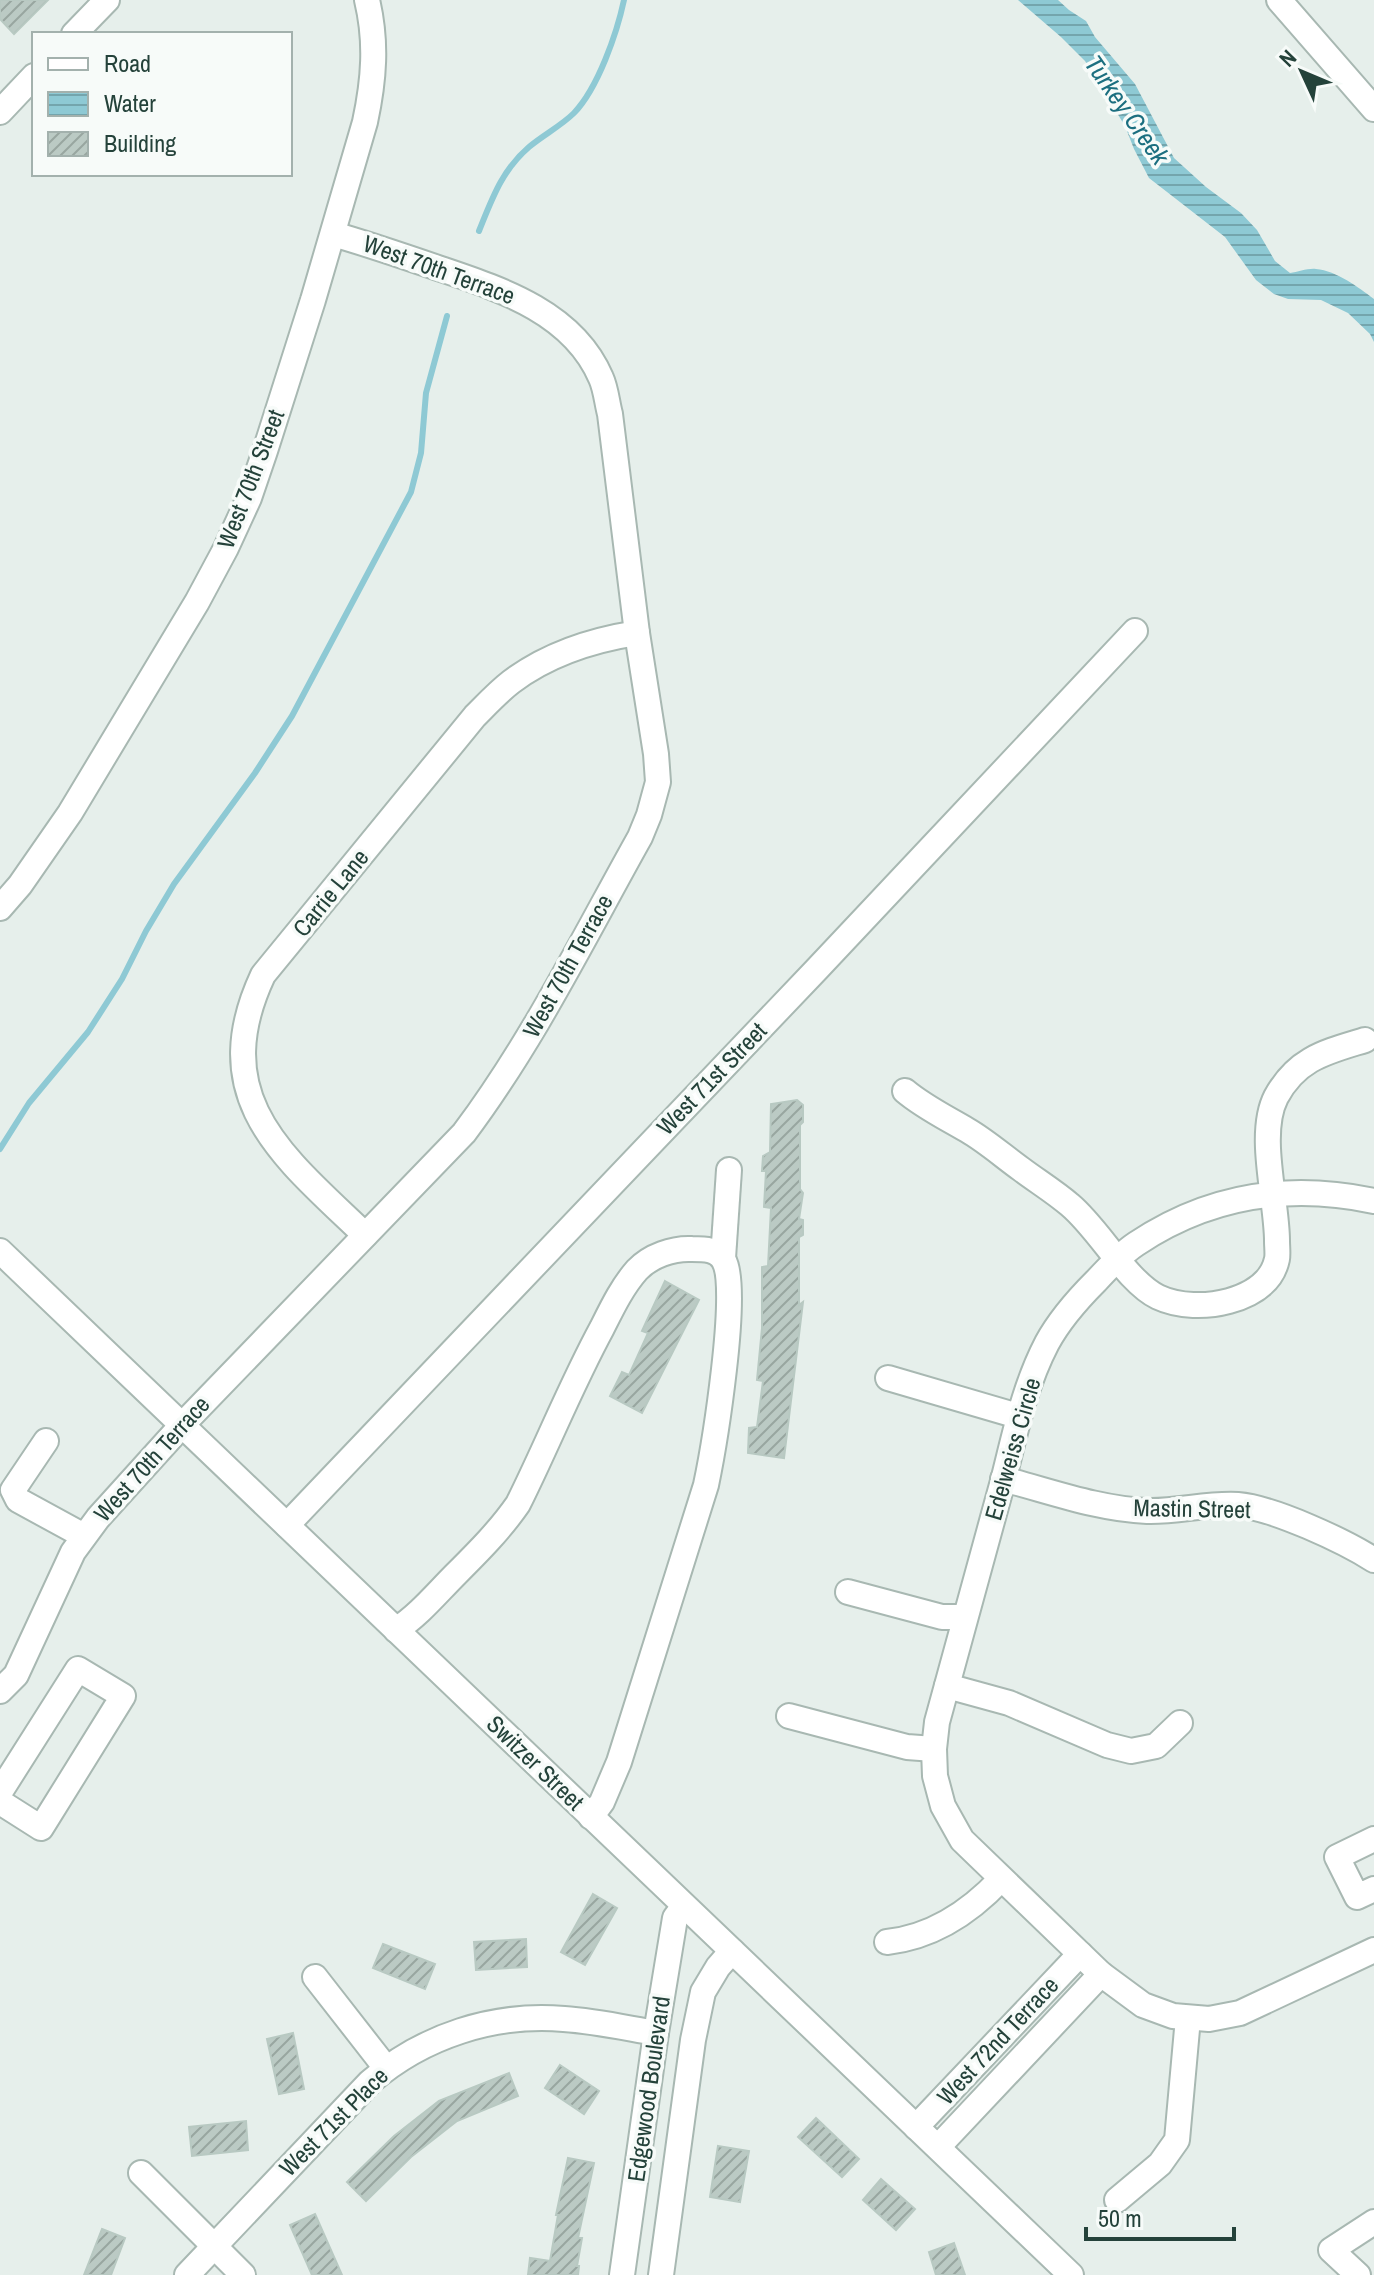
<svg xmlns="http://www.w3.org/2000/svg" width="1374" height="2275" viewBox="0 0 1374 2275" font-family="'Archivo Narrow',sans-serif">
	<style>
		.water { fill: url(#water-rules) }
		.lines { fill: none; stroke-linecap: round; stroke-linejoin: round }
		.stream { stroke: #8ec9d4; stroke-width: 6 }
		.building { fill: url(#building-hatch); stroke: #b8c9c2; stroke-width: 2 }
		.minor-casing { stroke: #a8b8b2; stroke-width: 28 }
		.minor { stroke: #fff; stroke-width: 24 }
		.labels { text-anchor: middle; stroke-width: 7; stroke-linejoin: round; paint-order: stroke }
		.street-label { font-size: 24px; fill: #24423a; stroke: #f7fbf9 }
		.water-label { font-size: 26px; font-style: italic; fill: #1c6f80; stroke: #f7fbf9 }
	</style>
	<defs>
		<pattern id="water-rules" width="6" height="5" patternUnits="userSpaceOnUse" patternTransform="scale(2)"><rect width="6" height="5" fill="#8ec9d4"/><path d="M0 2.5h6" fill="none" stroke="#74a5ad"/></pattern>
		<pattern id="building-hatch" width="6" height="6" patternUnits="userSpaceOnUse" patternTransform="scale(2)"><rect width="6" height="6" fill="#bbcac4"/><path d="M-1 1l2-2M0 6l6-6M5 7l2-2" fill="none" stroke="#98a6a0"/></pattern>
	</defs>
	<rect width="100%" height="100%" fill="#e6efeb"/>
	<path class="water" d="M1018,0h40l11,10 17,11 9,16 40,47 39,74 32,29 35,26 16,17 18,31 15,12c8,-1 18,-5 26,-4 21,2 42,18 58,30v43l-4,-8 -22,-21 -27,-13 -33,-1 -14,-5 -18,-14 -31,-43 -76,-59 -15,-29 -9,-23 -40,-65 -24,-24z"/>
	<g class="lines">
		<g class="stream">
			<path d="M479,231c13,-32 23,-61 50,-84 14,-12 32,-21 45,-34 24,-25 43,-80 50,-113"/>
			<polyline points="0,1149 29,1103 88,1032 122,979 146,931 174,884 255,773 292,716 411,492 421,453 426,393 447,316"/>
		</g>
	</g>
	<g class="building">
		<polygon points="0,0 48,0 14,34 0,19"/>
		<polygon points="797,1100 803,1105 803,1122 800,1125 800,1189 803,1193 799,1219 803,1220 803,1235 799,1237 799,1305 803,1302 784,1458 748,1453 749,1428 757,1427 763,1381 757,1380 762,1328 762,1267 768,1266 771,1208 764,1207 766,1171 762,1171 763,1156 770,1152 771,1104"/>
		<polygon points="665,1281 699,1300 642,1413 610,1396 622,1372 629,1375 648,1333 642,1331"/>
		<polygon points="593,1894 617,1908 585,1965 561,1952"/>
		<polygon points="526,1939 527,1967 476,1970 474,1942"/>
		<polygon points="383,1944 435,1964 425,1989 373,1968"/>
		<polygon points="293,2033 304,2089 279,2094 267,2039"/>
		<polygon points="560,2065 599,2091 584,2114 545,2088"/>
		<polygon points="509,2073 518,2096 457,2121 411,2157 366,2201 347,2182 394,2136 439,2101"/>
		<polygon points="816,2118 859,2159 842,2177 798,2137"/>
		<polygon points="246,2121 248,2150 192,2156 189,2127"/>
		<polygon points="718,2146 749,2151 740,2202 710,2197"/>
		<polygon points="568,2158 594,2163 578,2238 582,2238 577,2266 579,2266 578,2275 528,2275 530,2258 550,2261 558,2215 556,2215"/>
		<polygon points="881,2179 915,2209 896,2230 863,2200"/>
		<polygon points="315,2214 342,2275 312,2275 290,2225"/>
		<polygon points="102,2229 125,2238 111,2275 84,2275"/>
		<polygon points="954,2243 965,2275 936,2275 929,2252"/>
	</g>
	<g class="lines">
		<defs>
			<g id="minor">
				<polyline points="1279,0 1374,109"/>
				<polyline points="74,34 107,0"/>
				<polyline points="0,112 34,76"/>
				<path d="M0,908l20,-23 50,-72 127,-211 29,-54 23,-50 16,-47 48,-151 52,-178c9,-42 12,-80 2,-122"/>
				<path d="M905,1091c19,16 40,26 62,39 19,11 36,26 54,39 16,12 34,23 49,36 29,24 57,77 88,92 21,10 49,10 71,4 21,-6 43,-18 48,-42 1,-5 0,-12 0,-18 0,-41 -20,-107 -1,-144 21,-39 50,-45 89,-57"/>
				<path d="M1374,1201c-85,-18 -165,-6 -238,43 -15,10 -28,24 -40,37 -19,19 -36,38 -49,62 -23,44 -32,91 -44,138 -22,81 -44,161 -66,241l-3,27 1,27 8,30 19,34 139,134 42,31 30,11 36,3 31,-6 134,-63"/>
				<path d="M365,1235c-81,-78 -160,-136 -102,-260l212,-259c11,-11 23,-24 36,-34 37,-28 81,-42 126,-49"/>
				<polyline points="0,1251 1071,2275"/>
				<polyline points="723,1258 729,1170"/>
				<polyline points="888,1378 1018,1416"/>
				<polyline points="46,1441 13,1490 18,1500 84,1536"/>
				<path d="M1003,1479c47,12 95,30 144,32 30,1 61,-8 91,-6 36,3 106,36 136,55"/>
				<polyline points="287,1525 817,969 1135,631"/>
				<polyline points="848,1592 942,1617 965,1617"/>
				<path d="M396,1630c23,-15 40,-36 60,-56 22,-22 44,-44 62,-70 29,-58 53,-119 84,-176 10,-20 20,-41 35,-58 13,-14 36,-22 55,-21 12,0 26,0 32,12 16,28 -10,186 -18,224l-87,277 -17,40 -11,15"/>
				<polyline points="947,1686 1009,1703 1107,1745 1131,1751 1156,1746 1180,1723"/>
				<path d="M0,1691l16,-16 57,-123 25,-34 85,-94 281,-291c69,-92 120,-196 176,-296l9,-22 9,-33 -2,-28 -19,-121 -27,-219c-3,-11 -4,-25 -9,-36 -28,-66 -101,-89 -163,-110 -35,-12 -70,-24 -105,-34"/>
				<polyline points="789,1716 907,1747 934,1749"/>
				<polyline points="0,1792 78,1669 123,1696 41,1828 0,1802"/>
				<polyline points="1374,1839 1337,1857 1357,1897 1374,1889"/>
				<path d="M887,1942c46,-5 83,-30 114,-63"/>
				<polyline points="315,1977 386,2068"/>
				<polyline points="916,2127 1080,1954"/>
				<polyline points="938,2147 1101,1974"/>
				<polyline points="141,2173 243,2275"/>
				<polyline points="1117,2200 1160,2164 1177,2140 1188,2018"/>
				<path d="M187,2275l183,-193c53,-46 124,-69 194,-63 31,2 62,9 92,14"/>
				<polyline points="622,2275 656,2033 675,1918 684,1906"/>
				<polyline points="661,2275 693,2040 703,1992 718,1967 732,1951"/>
				<polyline points="1358,2275 1331,2250 1374,2222"/>
			</g>
		</defs>
		<use href="#minor" class="minor-casing"/>
		<use href="#minor" class="minor"/>
	</g>
	<g class="labels">
		<g class="street-label">
			<text transform="translate(439 270) rotate(20)" y="8">West 70th Terrace</text>
			<text transform="translate(251 479) rotate(-69)" y="8">West 70th Street</text>
			<text transform="translate(331 893) rotate(-51)" y="8">Carrie Lane</text>
			<text transform="translate(568 966) rotate(-61)" y="8">West 70th Terrace</text>
			<text transform="translate(712 1079) rotate(-46)" y="8">West 71st Street</text>
			<text transform="translate(1013 1449) rotate(-74)" y="8">Edelweiss Circle</text>
			<text transform="translate(152 1459) rotate(-48)" y="8">West 70th Terrace</text>
			<text transform="translate(1192 1509) rotate(1)" y="8">Mastin Street</text>
			<text transform="translate(535 1763) rotate(44)" y="8">Switzer Street</text>
			<text transform="translate(998 2041) rotate(-47)" y="8">West 72nd Terrace</text>
			<text transform="translate(649 2089) rotate(-82)" y="8">Edgewood Boulevard</text>
			<text transform="translate(334 2122) rotate(-45)" y="8">West 71st Place</text>
		</g>
		<g class="water-label">
			<text transform="translate(1127 110) rotate(55)" y="9">Turkey Creek</text>
		</g>
	</g>
	<rect x="32" y="32" width="260" height="144" fill="#f7fbf9" stroke="#a3b1ad" stroke-width="2"/>
	<rect x="48" y="58" width="40" height="12" fill="#ffffff" stroke="#a3b1ad" stroke-width="2"/>
	<text x="104" y="72" font-size="24" fill="#24423a">Road</text>
	<rect x="48" y="92" width="40" height="24" fill="url(#water-rules)" stroke="#a3b1ad" stroke-width="2"/>
	<text x="104" y="112" font-size="24" fill="#24423a">Water</text>
	<rect x="48" y="132" width="40" height="24" fill="url(#building-hatch)" stroke="#a3b1ad" stroke-width="2"/>
	<text x="104" y="152" font-size="24" fill="#24423a">Building</text>
	<g transform="translate(1302 72) rotate(314)" stroke="#f7fbf9" stroke-width="6" paint-order="stroke">
	<path d="M0-6L14 30L0 20L-14 30Z" fill="#24423a"/>
	<text y="-12" font-size="22" font-weight="bold" text-anchor="middle" fill="#24423a">N</text>
	</g>
	<path d="M1086 2227v12h148v-12" fill="none" stroke="#24423a" stroke-width="4"/>
	<text x="1098" y="2227" font-size="24" fill="#24423a" stroke="#f7fbf9" stroke-width="6" paint-order="stroke">50 m</text>
</svg>
